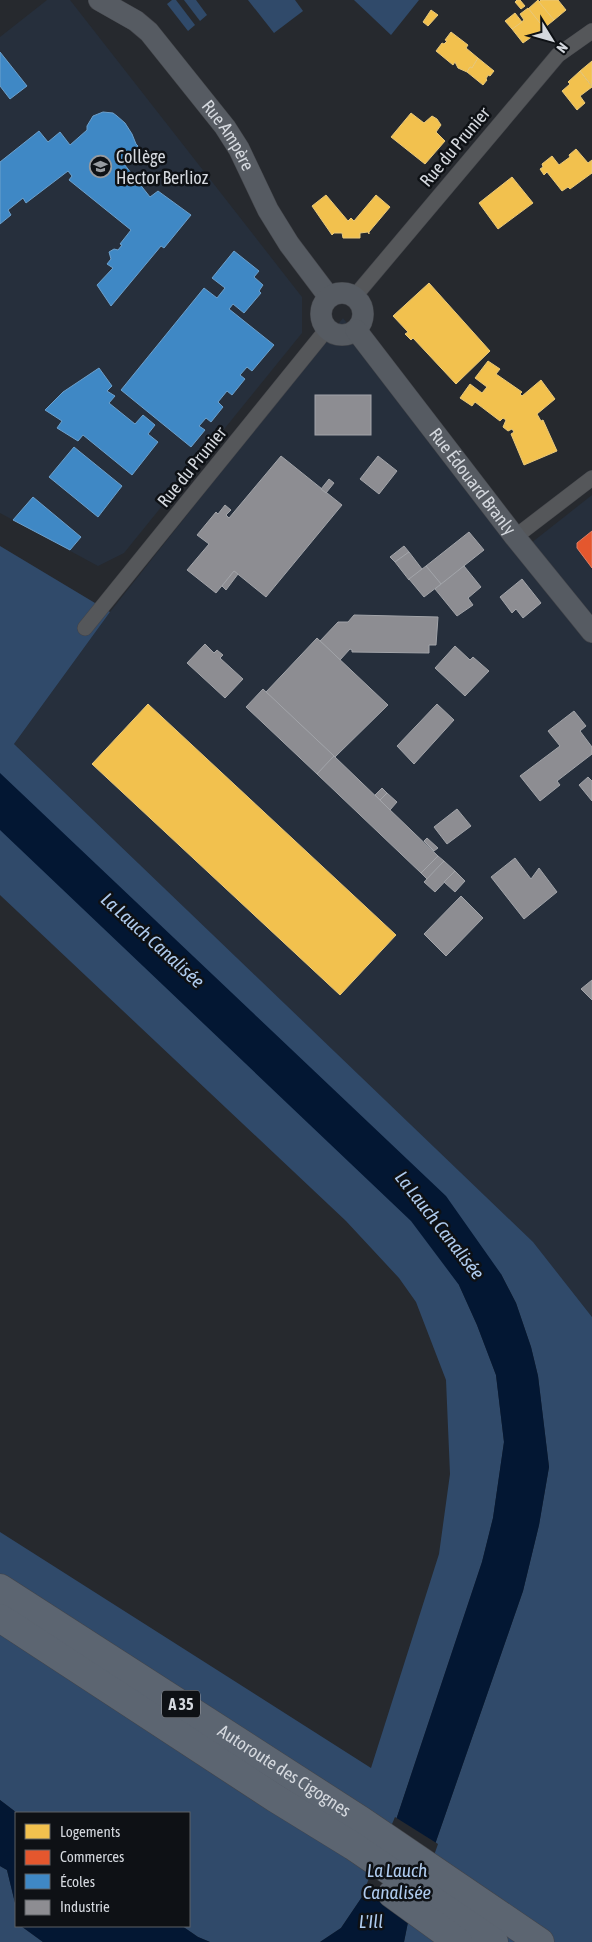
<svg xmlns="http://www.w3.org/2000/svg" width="592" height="1942" viewBox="0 0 592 1942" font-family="'Asap Condensed',sans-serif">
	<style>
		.built { fill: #262f3c }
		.green { fill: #304a6a }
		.water { fill: #031733 }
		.pier { fill: #26292e }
		.homes { fill: #f2c14e; stroke: #e9c879 }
		.shops { fill: #e4572e; stroke: #df7e63 }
		.schools { fill: #3f88c5; stroke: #6ca0cc }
		.industry { fill: #8d8d92; stroke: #a2a4a9 }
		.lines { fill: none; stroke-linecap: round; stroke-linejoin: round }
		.street-casing { stroke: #43454a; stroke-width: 16 }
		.secondary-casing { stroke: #43454a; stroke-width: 22 }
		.highway-casing { stroke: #43454a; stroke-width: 29 }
		.street { stroke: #55575a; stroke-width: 15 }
		.secondary { stroke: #565b62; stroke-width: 21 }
		.highway { stroke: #5c6571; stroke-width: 28 }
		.labels { text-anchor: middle; stroke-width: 5; stroke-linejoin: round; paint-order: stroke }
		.shield { fill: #0e1115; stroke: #999ca2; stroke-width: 1 }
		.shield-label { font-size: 16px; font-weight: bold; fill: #d4d8de }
		.street-label { font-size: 18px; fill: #d4d8de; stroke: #0e1115 }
		.poi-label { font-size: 18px; fill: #d4d8de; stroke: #0e1115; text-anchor: start }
		.water-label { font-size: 19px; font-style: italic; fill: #afcbee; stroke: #0e1115 }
	</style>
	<rect width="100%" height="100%" fill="#26292e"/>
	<g class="built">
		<polygon points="47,0 70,0 302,297 302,333 124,553 98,566 0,513 0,37"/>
		<polygon points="343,318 521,551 592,495 592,1317 532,1242 14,744 110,612"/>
	</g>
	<g class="green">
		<polygon points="172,0 176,0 195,25 188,31 167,4"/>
		<polygon points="184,0 196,0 207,15 200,21"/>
		<polygon points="248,0 295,0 303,11 274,33"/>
		<polygon points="354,0 419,0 391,35"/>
		<polygon points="0,546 110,612 14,744 533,1242 592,1317 592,1942 404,1942 408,1922 523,1591 539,1525 549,1467 538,1376 531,1347 516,1303 501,1274 459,1285 477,1325 496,1375 504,1442 493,1518 482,1562 396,1820 366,1891 341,1928 320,1942 210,1942 198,1937 182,1926 189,1926 189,1813 17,1813 0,1800 0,1532 371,1768 439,1554 450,1474 446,1380 416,1302 399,1278 346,1221 0,895"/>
		<polygon points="0,1866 7,1870 16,1907 16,1926 21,1926 43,1942 0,1942"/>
	</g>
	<g class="water">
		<polygon points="0,773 446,1196 501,1274 516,1303 531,1347 538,1376 549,1467 539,1525 523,1591 408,1922 404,1942 320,1942 341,1928 366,1891 396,1820 482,1562 493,1518 504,1442 496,1375 477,1325 459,1285 411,1221 0,830"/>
		<polygon points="0,1800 17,1813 16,1907 7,1870 0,1866"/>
		<polygon points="21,1926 182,1926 198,1937 210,1942 43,1942"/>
	</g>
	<polygon class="pier" points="395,1817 438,1844 411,1921 365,1888"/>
	<g class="homes">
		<polygon points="517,0 520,0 525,6 521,9 515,2"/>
		<polygon points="538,0 554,20 544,28 528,9"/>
		<polygon points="541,0 558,0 566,10 554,20 539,2"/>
		<polygon points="528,8 544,28 523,43 512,29 524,20 520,14"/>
		<polygon points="431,10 438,15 428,26 423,22"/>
		<polygon points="515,13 522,22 512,29 505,21"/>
		<polygon points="451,32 468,45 466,48 478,58 472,68 470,67 467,72 458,68 455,62 453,65 436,51 442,43 444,44 447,41 445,40"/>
		<polygon points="478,58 494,71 490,76 488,75 486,79 487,80 483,85 467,72 470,67 472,68"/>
		<polygon points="592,61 592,86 580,71"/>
		<polygon points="580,71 592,87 580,96 585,103 577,110 562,91 570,84 568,82"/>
		<polygon points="411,113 424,123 432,116 437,119 441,125 436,132 445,141 425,164 391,137"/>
		<polygon points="576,149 588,163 592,160 592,173 570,189 568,187 562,191 547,172 544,175 540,169 543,167 542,164 552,156 559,165 570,157 569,155"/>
		<polygon points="512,177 533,203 498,229 479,203"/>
		<polygon points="326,195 348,221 351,218 354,221 376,195 390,207 369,232 369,234 368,232 360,233 360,238 343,238 342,233 334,233 332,235 312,206"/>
		<polygon points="429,283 490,351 456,384 413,338 411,340 405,334 408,332 393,316"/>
		<polygon points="488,361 500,369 496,374 522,392 520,394 522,396 541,380 555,399 537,414 541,421 543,420 557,451 524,465 511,434 514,432 512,429 508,431 503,427 506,420 503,418 500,421 475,402 472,406 460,398 470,384 482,393 487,387 475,378"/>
		<polygon points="148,704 396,935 340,995 92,764"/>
	</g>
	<polygon class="shops" points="592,531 592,568 577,548 577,543"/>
	<g class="schools">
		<polygon points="0,52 27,86 10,99 0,86"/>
		<polygon points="103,112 113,113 117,116 125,123 132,134 136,144 138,146 124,164 150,197 158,191 191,215 164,248 161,246 111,306 97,285 113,268 107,264 111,259 109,252 114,249 118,250 122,245 120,244 131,230 69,180 72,176 68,171 26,203 23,198 8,210 11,215 0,224 0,162 39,131 48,142 60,132 70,145 87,130 87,126 93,116"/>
		<polygon points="234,251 259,271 254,277 263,285 259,291 261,293 244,313 233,304 229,309 274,345 252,371 247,367 240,375 245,379 232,395 227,391 218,402 223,407 211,422 206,418 199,426 205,430 191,447 121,390 204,288 217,298 225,288 212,278"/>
		<polygon points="99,368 112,386 107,391 115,396 109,403 135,424 143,415 155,425 148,434 158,442 132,475 83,435 78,441 57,428 62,421 45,410 63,392"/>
		<polygon points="74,447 122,486 98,517 49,477"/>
		<polygon points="33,497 81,537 70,550 13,520"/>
	</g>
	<g class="industry">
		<rect x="315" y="395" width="56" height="40"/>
		<polygon points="281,456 342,505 266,597 234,571 216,593 187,570 209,544 197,535 216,512 218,514 225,505 231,510 226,515 229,518"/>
		<polygon points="378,456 397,471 379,494 360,479"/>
		<polygon points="329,479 334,483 326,493 321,489"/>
		<polygon points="469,532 484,550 441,584 426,566"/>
		<polygon points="404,546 409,552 395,562 390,557"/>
		<polygon points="409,552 422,569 409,580 395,562"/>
		<polygon points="426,566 441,584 424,597 409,579"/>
		<polygon points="464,566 481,587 468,598 473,605 457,616 435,589"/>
		<polygon points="234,571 238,574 226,590 222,586"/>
		<polygon points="522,579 541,603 523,618 516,609 512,613 500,597"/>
		<polygon points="354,615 438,617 436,645 429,645 429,653 352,652 352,650 350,649 340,660 320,641 338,622 348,622"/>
		<polygon points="317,638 388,705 335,757 266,692"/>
		<polygon points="205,644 214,653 217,650 223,655 220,658 243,679 225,698 187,663"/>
		<polygon points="455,646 470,660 473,657 489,671 465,696 435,668"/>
		<polygon points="263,689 334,756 317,774 246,707"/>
		<polygon points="437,704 454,720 414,764 397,746"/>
		<polygon points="574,711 586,726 580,731 592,747 592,754 557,781 560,785 540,801 520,776 560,746 548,731"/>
		<polygon points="334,756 438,856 421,873 317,774"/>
		<polygon points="588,777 592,781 592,801 579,785"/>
		<polygon points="382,788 387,793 380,800 375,795"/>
		<polygon points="387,793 397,802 390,810 380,800"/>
		<polygon points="457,809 471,826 447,844 434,827"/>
		<polygon points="427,838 438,848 434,851 424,841"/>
		<polygon points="438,856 444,861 427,879 421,873"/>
		<polygon points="515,858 531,879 539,868 557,892 524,919 491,877"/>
		<polygon points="444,861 455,871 435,892 424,882"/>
		<polygon points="455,871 465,881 455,892 444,882"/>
		<polygon points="461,896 483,918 446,956 424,934"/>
		<polygon points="592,980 592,1000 581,989"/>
	</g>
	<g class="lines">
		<defs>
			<g id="street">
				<polyline points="355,296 558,55 592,31"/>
				<polyline points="515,537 592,478"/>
				<polyline points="85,628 327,329"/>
			</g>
			<g id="secondary">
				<path id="s1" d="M99,0l37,21 13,11 76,95 14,22 29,61 21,34 40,53"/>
				<circle cx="342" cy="314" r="21"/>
				<path id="s2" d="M356,330l159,207 77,95"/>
			</g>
			<g id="highway">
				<path id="s3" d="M0,1588l362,233 178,121"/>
				<polyline points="0,1618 275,1798 353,1846 494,1942"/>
				<polyline points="392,1894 458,1942"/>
			</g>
		</defs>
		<use href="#street" class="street-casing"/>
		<use href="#secondary" class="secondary-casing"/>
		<use href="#highway" class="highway-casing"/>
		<use href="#street" class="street"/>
		<use href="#secondary" class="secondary"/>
		<use href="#highway" class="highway"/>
	</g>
	<defs>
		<symbol id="school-ring" viewBox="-11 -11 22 22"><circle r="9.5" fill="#0e1115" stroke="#979ba0" stroke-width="1.5"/><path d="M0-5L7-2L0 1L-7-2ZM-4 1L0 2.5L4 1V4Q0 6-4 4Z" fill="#979ba0"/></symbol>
	</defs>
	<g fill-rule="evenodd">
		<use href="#school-ring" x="88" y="154" width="25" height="25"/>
	</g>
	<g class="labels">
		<rect class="shield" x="162" y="1690.5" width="38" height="27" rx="4"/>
		<g class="shield-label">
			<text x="181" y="1710">A 35</text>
		</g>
		<g class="street-label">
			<text dy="6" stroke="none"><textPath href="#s1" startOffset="190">Rue Ampère</textPath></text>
			<text transform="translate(455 147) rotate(-50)" y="6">Rue du Prunier</text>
			<text transform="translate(192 467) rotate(-51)" y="6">Rue du Prunier</text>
			<text dy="6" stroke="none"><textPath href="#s2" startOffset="191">Rue Édouard Branly</textPath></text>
			<text dy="6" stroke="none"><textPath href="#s3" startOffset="338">Autoroute des Cigognes</textPath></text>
		</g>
		<g class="poi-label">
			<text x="116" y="163">Collège<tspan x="116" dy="21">Hector Berlioz</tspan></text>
		</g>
		<g class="water-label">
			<text transform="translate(153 940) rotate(42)" y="7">La Lauch Canalisée</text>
			<text transform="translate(440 1225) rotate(52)" y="7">La Lauch Canalisée</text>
			<text x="397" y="1877">La Lauch<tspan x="397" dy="22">Canalisée</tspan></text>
			<text x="371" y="1928">L'Ill</text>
		</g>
	</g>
	<rect x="15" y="1812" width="175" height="115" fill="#0e1115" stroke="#5d6165"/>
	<rect x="25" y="1824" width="25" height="15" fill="#f2c14e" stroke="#5d6165"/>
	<text x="60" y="1837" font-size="15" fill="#d4d8de">Logements</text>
	<rect x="25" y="1850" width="25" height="15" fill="#e4572e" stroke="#5d6165"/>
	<text x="60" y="1862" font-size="15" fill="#d4d8de">Commerces</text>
	<rect x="25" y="1874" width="25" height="15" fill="#3f88c5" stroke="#5d6165"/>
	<text x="60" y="1887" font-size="15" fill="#d4d8de">Écoles</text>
	<rect x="25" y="1900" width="25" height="15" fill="#8d8d92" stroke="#5d6165"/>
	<text x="60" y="1912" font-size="15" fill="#d4d8de">Industrie</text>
	<g transform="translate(552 40) rotate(127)" stroke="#0e1115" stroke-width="4" paint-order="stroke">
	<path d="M0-4L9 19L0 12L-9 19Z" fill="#d4d8de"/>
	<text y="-8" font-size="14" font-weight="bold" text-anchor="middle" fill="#d4d8de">N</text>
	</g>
</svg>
